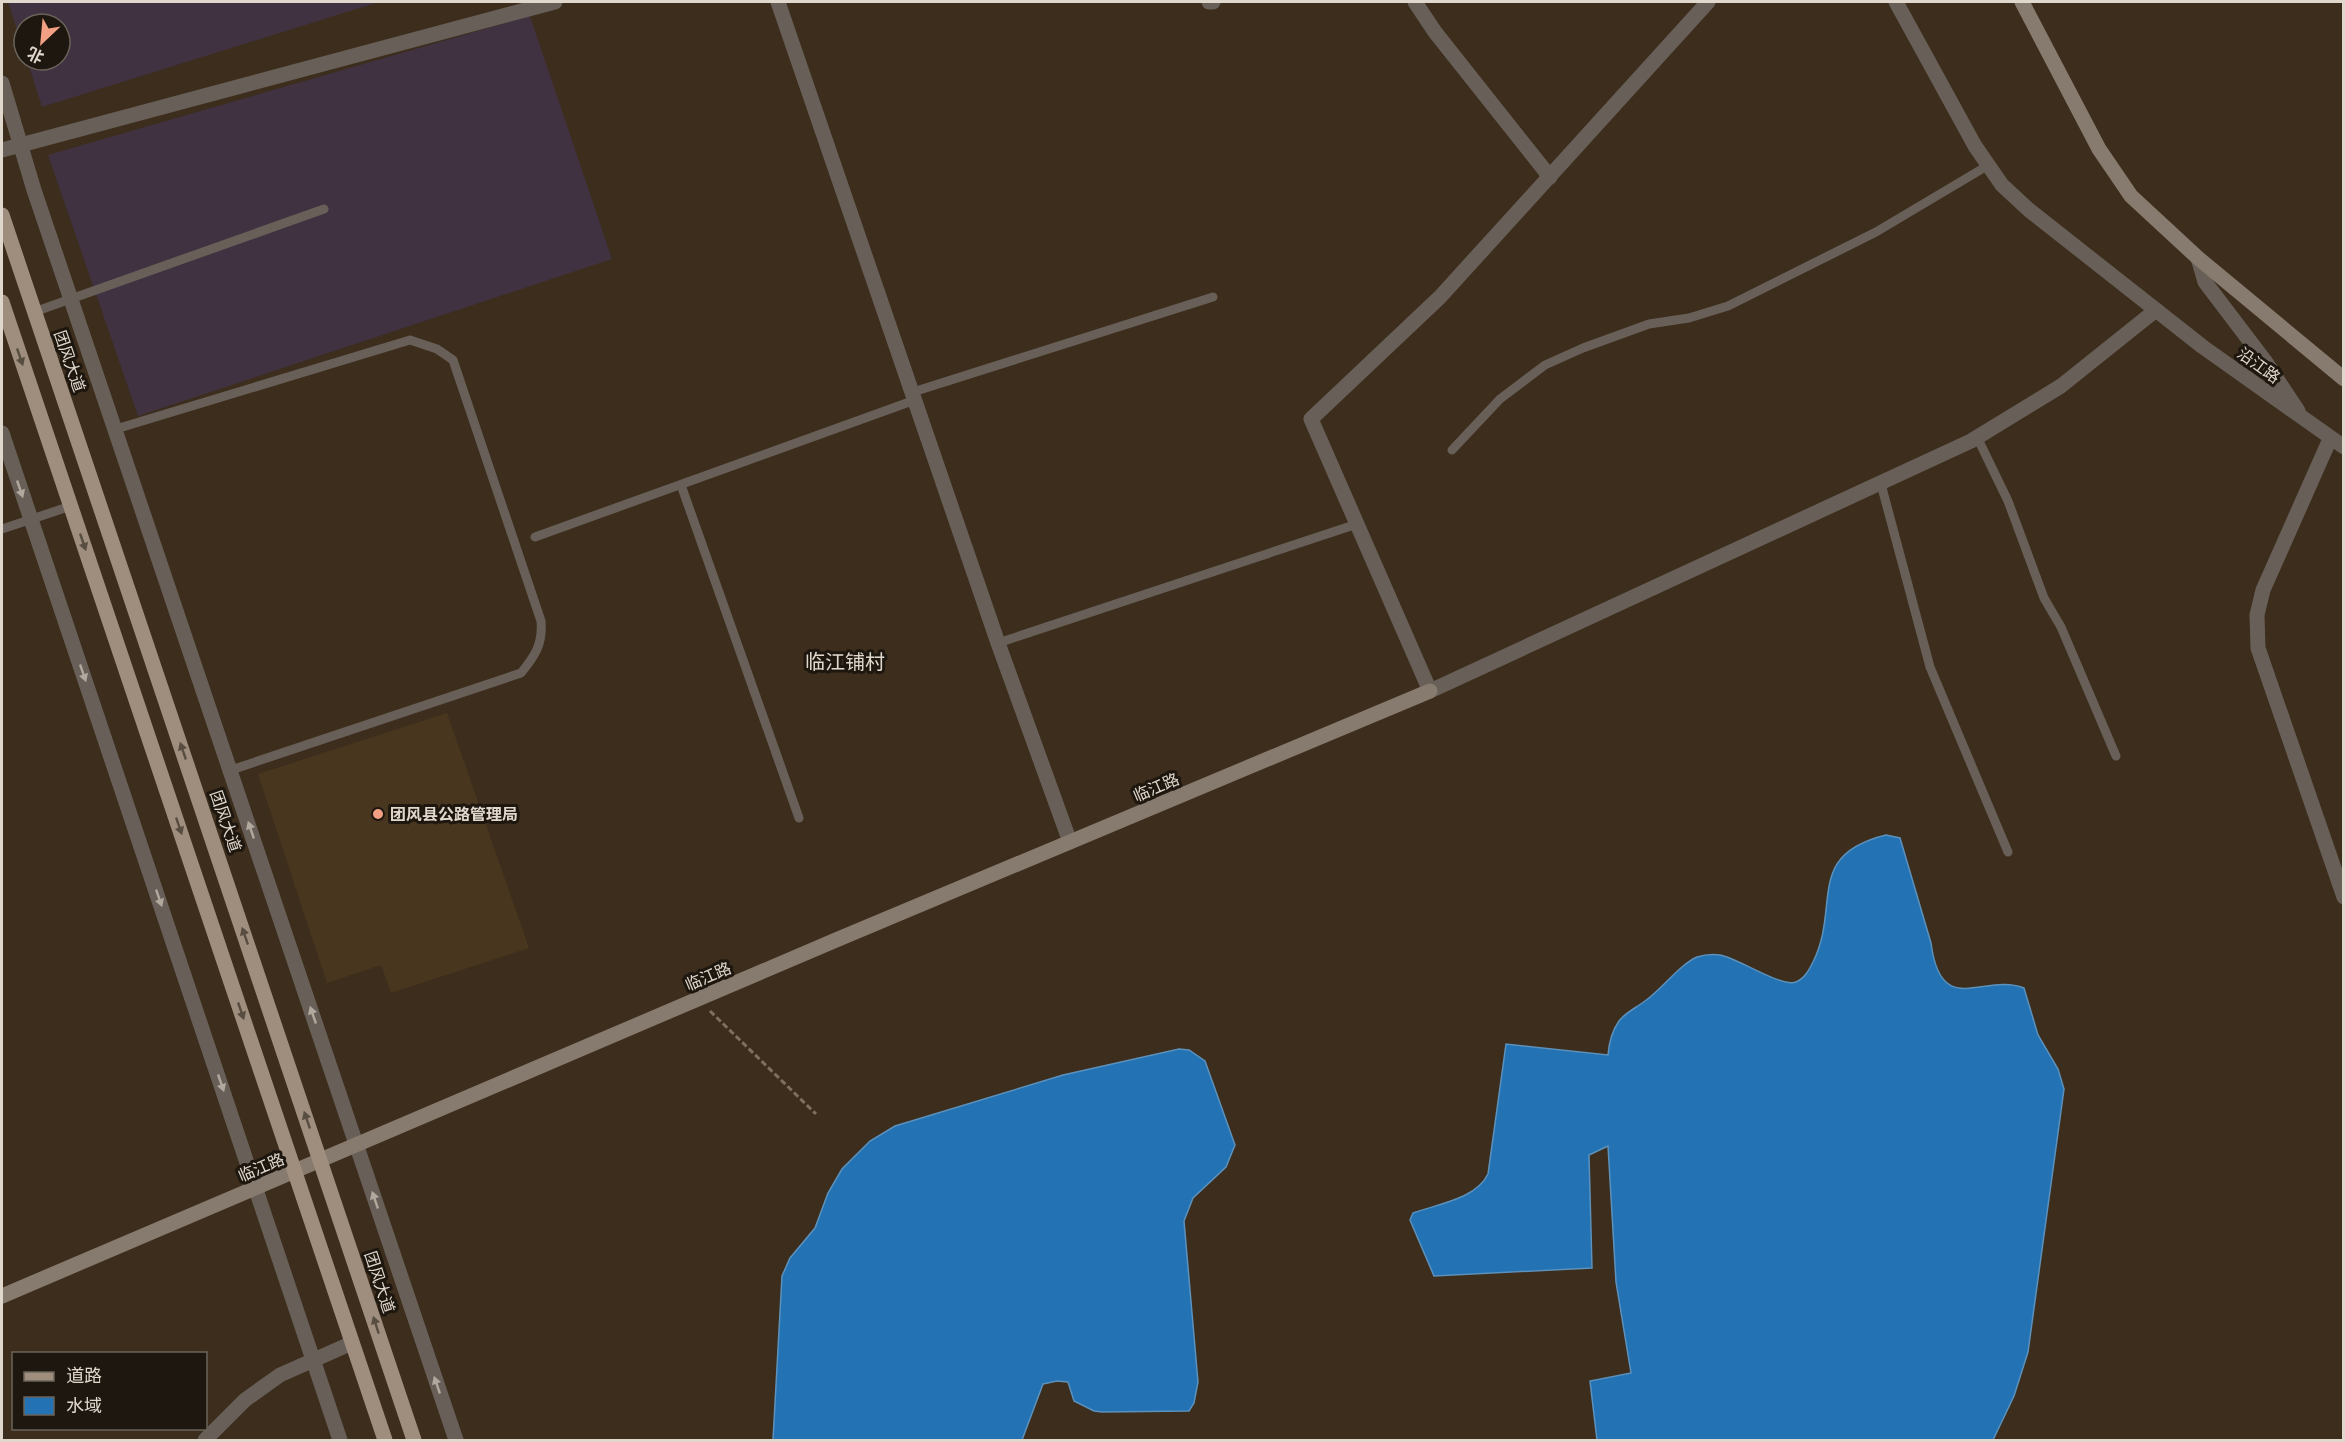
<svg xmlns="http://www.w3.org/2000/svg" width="2345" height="1442" viewBox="0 0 2345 1442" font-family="Roboto,'Noto Sans SC',sans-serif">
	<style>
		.built { fill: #49361e }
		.industrial { fill: #403240 }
		.water { fill: #2372b4; stroke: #5c91bc; stroke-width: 1.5 }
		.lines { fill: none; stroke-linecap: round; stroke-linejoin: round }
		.path { stroke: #7d7061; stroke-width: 3; stroke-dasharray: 6 3; stroke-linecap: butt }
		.lane { stroke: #686058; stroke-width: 9 }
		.street { stroke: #686058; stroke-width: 15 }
		.secondary { stroke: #877a6e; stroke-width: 15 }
		.primary { stroke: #9f8e7e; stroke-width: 15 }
		.oneway { fill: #584d41 }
		.oneway2 { fill: #b1a89e }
		.poi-dot { fill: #f39f83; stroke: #1d170f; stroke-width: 2 }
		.labels { text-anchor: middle; stroke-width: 6; stroke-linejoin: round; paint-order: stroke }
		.street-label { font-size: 16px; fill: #e1d8cd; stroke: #1d170f }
		.poi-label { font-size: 16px; font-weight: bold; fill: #e1d8cd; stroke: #1d170f; text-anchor: start }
		.quarter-label { font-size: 20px; fill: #e1d8cd; stroke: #1d170f }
	</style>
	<rect width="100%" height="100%" fill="#3c2d1c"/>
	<polygon class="built" points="447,713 529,948 391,993 381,965 327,983 258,774"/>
	<g class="industrial">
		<polygon points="8,2 379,2 42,107 27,60 60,60 60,24 24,24 24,51"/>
		<polygon points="530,16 612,259 138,416 48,155"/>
	</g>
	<g class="water">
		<path d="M1886,835l14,3 31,105c10,77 53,29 93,45l14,47 20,34 6,20 -36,263 -14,44 -21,44h-396l-7,-59 41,-8 -15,-91 -8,-136 -19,9 3,113 -158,8 -24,-56 3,-7c25,-9 63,-14 75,-39l18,-130 102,11c1,-13 4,-24 11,-34 7,-9 17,-13 26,-20 17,-12 34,-36 52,-44 6,-2 16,-3 23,-2 18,3 62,33 76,27 9,-4 13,-12 17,-20 28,-56 -9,-107 73,-127z"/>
		<polygon points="1179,1049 1189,1050 1205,1061 1235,1145 1226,1167 1193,1198 1184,1221 1198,1382 1194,1403 1189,1411 1102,1412 1094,1411 1074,1401 1068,1382 1057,1381 1043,1384 1022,1440 773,1440 782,1276 790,1258 815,1228 828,1193 842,1169 870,1141 895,1126 1063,1075"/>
	</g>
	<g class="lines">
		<polyline class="path" points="710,1011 816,1114"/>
		<g class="lane">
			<polyline points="34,312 324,209"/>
			<polyline points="913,392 1213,297"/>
			<path d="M116,429l294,-89 27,9 16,11 88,261c2,23 -6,35 -20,52l-290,97"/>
			<polyline points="1977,437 2008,501 2044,598 2061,627 2116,756"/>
			<polyline points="1452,450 1500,399 1545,365 1583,348 1649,324 1689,318 1728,306 1876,232 1987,166"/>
			<polyline points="1881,484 1930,667 2008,852"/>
			<polyline points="681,485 799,818"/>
			<polyline points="2,529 71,506"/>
			<polyline points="535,537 915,400"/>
			<polyline points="998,643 1357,524"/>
		</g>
		<g class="street">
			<polyline points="778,2 998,643 1070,842"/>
			<polyline points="1209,2 1213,2"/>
			<polyline points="1415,2 1435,32 1550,177"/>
			<polyline points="1708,2 1440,297 1311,419 1430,691 1971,441 2061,386 2156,310"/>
			<polyline points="1896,2 1975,146 2002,185 2029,210 2203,347 2344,447"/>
			<polyline points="2,83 34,190 456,1440"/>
			<polyline points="2,150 555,2"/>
			<polyline points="2198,258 2205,282 2265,361 2298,411"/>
			<polyline points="2,433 340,1440"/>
			<polyline points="2330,439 2263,590 2257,615 2258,648 2344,897"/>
			<polyline points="205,1440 245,1400 280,1375 352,1343"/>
		</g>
		<g class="secondary">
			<polyline points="2022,2 2099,149 2131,196 2198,258 2344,379"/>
			<polyline points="2,1296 836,940 1430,691"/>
		</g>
		<g class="primary">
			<polyline points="2,215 414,1440"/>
			<polyline points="2,302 385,1440"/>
		</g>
	</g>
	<defs><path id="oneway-solid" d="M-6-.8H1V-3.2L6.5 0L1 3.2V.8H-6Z" transform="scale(1.5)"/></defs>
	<g class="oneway">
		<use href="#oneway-solid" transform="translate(20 357) rotate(71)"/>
		<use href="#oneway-solid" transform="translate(83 542) rotate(71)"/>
		<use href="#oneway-solid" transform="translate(183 751) rotate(-109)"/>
		<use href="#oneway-solid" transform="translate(179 826) rotate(71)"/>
		<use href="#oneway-solid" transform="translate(245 936) rotate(-109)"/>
		<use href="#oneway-solid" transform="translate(241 1011) rotate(71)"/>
		<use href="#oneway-solid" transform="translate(307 1120) rotate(-109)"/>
		<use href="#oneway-solid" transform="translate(376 1325) rotate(-108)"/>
	</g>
	<g class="oneway2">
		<use href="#oneway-solid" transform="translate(20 489) rotate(71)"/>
		<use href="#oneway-solid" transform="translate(83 673) rotate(71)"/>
		<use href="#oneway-solid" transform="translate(251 830) rotate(-109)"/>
		<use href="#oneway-solid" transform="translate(159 898) rotate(71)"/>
		<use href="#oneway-solid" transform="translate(313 1015) rotate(-109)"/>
		<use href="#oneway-solid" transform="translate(221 1083) rotate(71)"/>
		<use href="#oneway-solid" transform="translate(375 1200) rotate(-109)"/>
		<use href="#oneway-solid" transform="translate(437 1385) rotate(-109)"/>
	</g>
	<circle class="poi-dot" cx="378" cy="814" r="6"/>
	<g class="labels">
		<g class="street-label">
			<text transform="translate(70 361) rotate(71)" y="6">团风大道</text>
			<text transform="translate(2259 365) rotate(36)" y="6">沿江路</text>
			<text transform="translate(1156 787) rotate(-23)" y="6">临江路</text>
			<text transform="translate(226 821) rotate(71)" y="6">团风大道</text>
			<text transform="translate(708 976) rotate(-23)" y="6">临江路</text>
			<text transform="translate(261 1167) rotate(-23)" y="6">临江路</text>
			<text transform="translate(380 1282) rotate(72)" y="6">团风大道</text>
		</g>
		<g class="poi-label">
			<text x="390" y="820">团风县公路管理局</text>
		</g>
		<g class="quarter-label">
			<text x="845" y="669">临江铺村</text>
		</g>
	</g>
	<rect width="2345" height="1442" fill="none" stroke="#e1d8cd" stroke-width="6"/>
	<rect x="12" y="1352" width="195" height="78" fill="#1d170f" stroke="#6b645b" stroke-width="1.5"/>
	<rect x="24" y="1372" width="30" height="9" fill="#9f8e7e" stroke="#6b645b" stroke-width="1.5"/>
	<text x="66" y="1382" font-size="18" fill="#e1d8cd">道路</text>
	<rect x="24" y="1397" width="30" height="18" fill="#2372b4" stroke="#6b645b" stroke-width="1.5"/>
	<text x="66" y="1412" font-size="18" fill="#e1d8cd">水域</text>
	<g transform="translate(42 42) rotate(206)"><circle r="28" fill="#1d170f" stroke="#6b645b" stroke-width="1.5"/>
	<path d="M0-4.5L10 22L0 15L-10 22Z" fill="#f39f83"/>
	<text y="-9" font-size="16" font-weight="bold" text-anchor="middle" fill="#e1d8cd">北</text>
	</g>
</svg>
